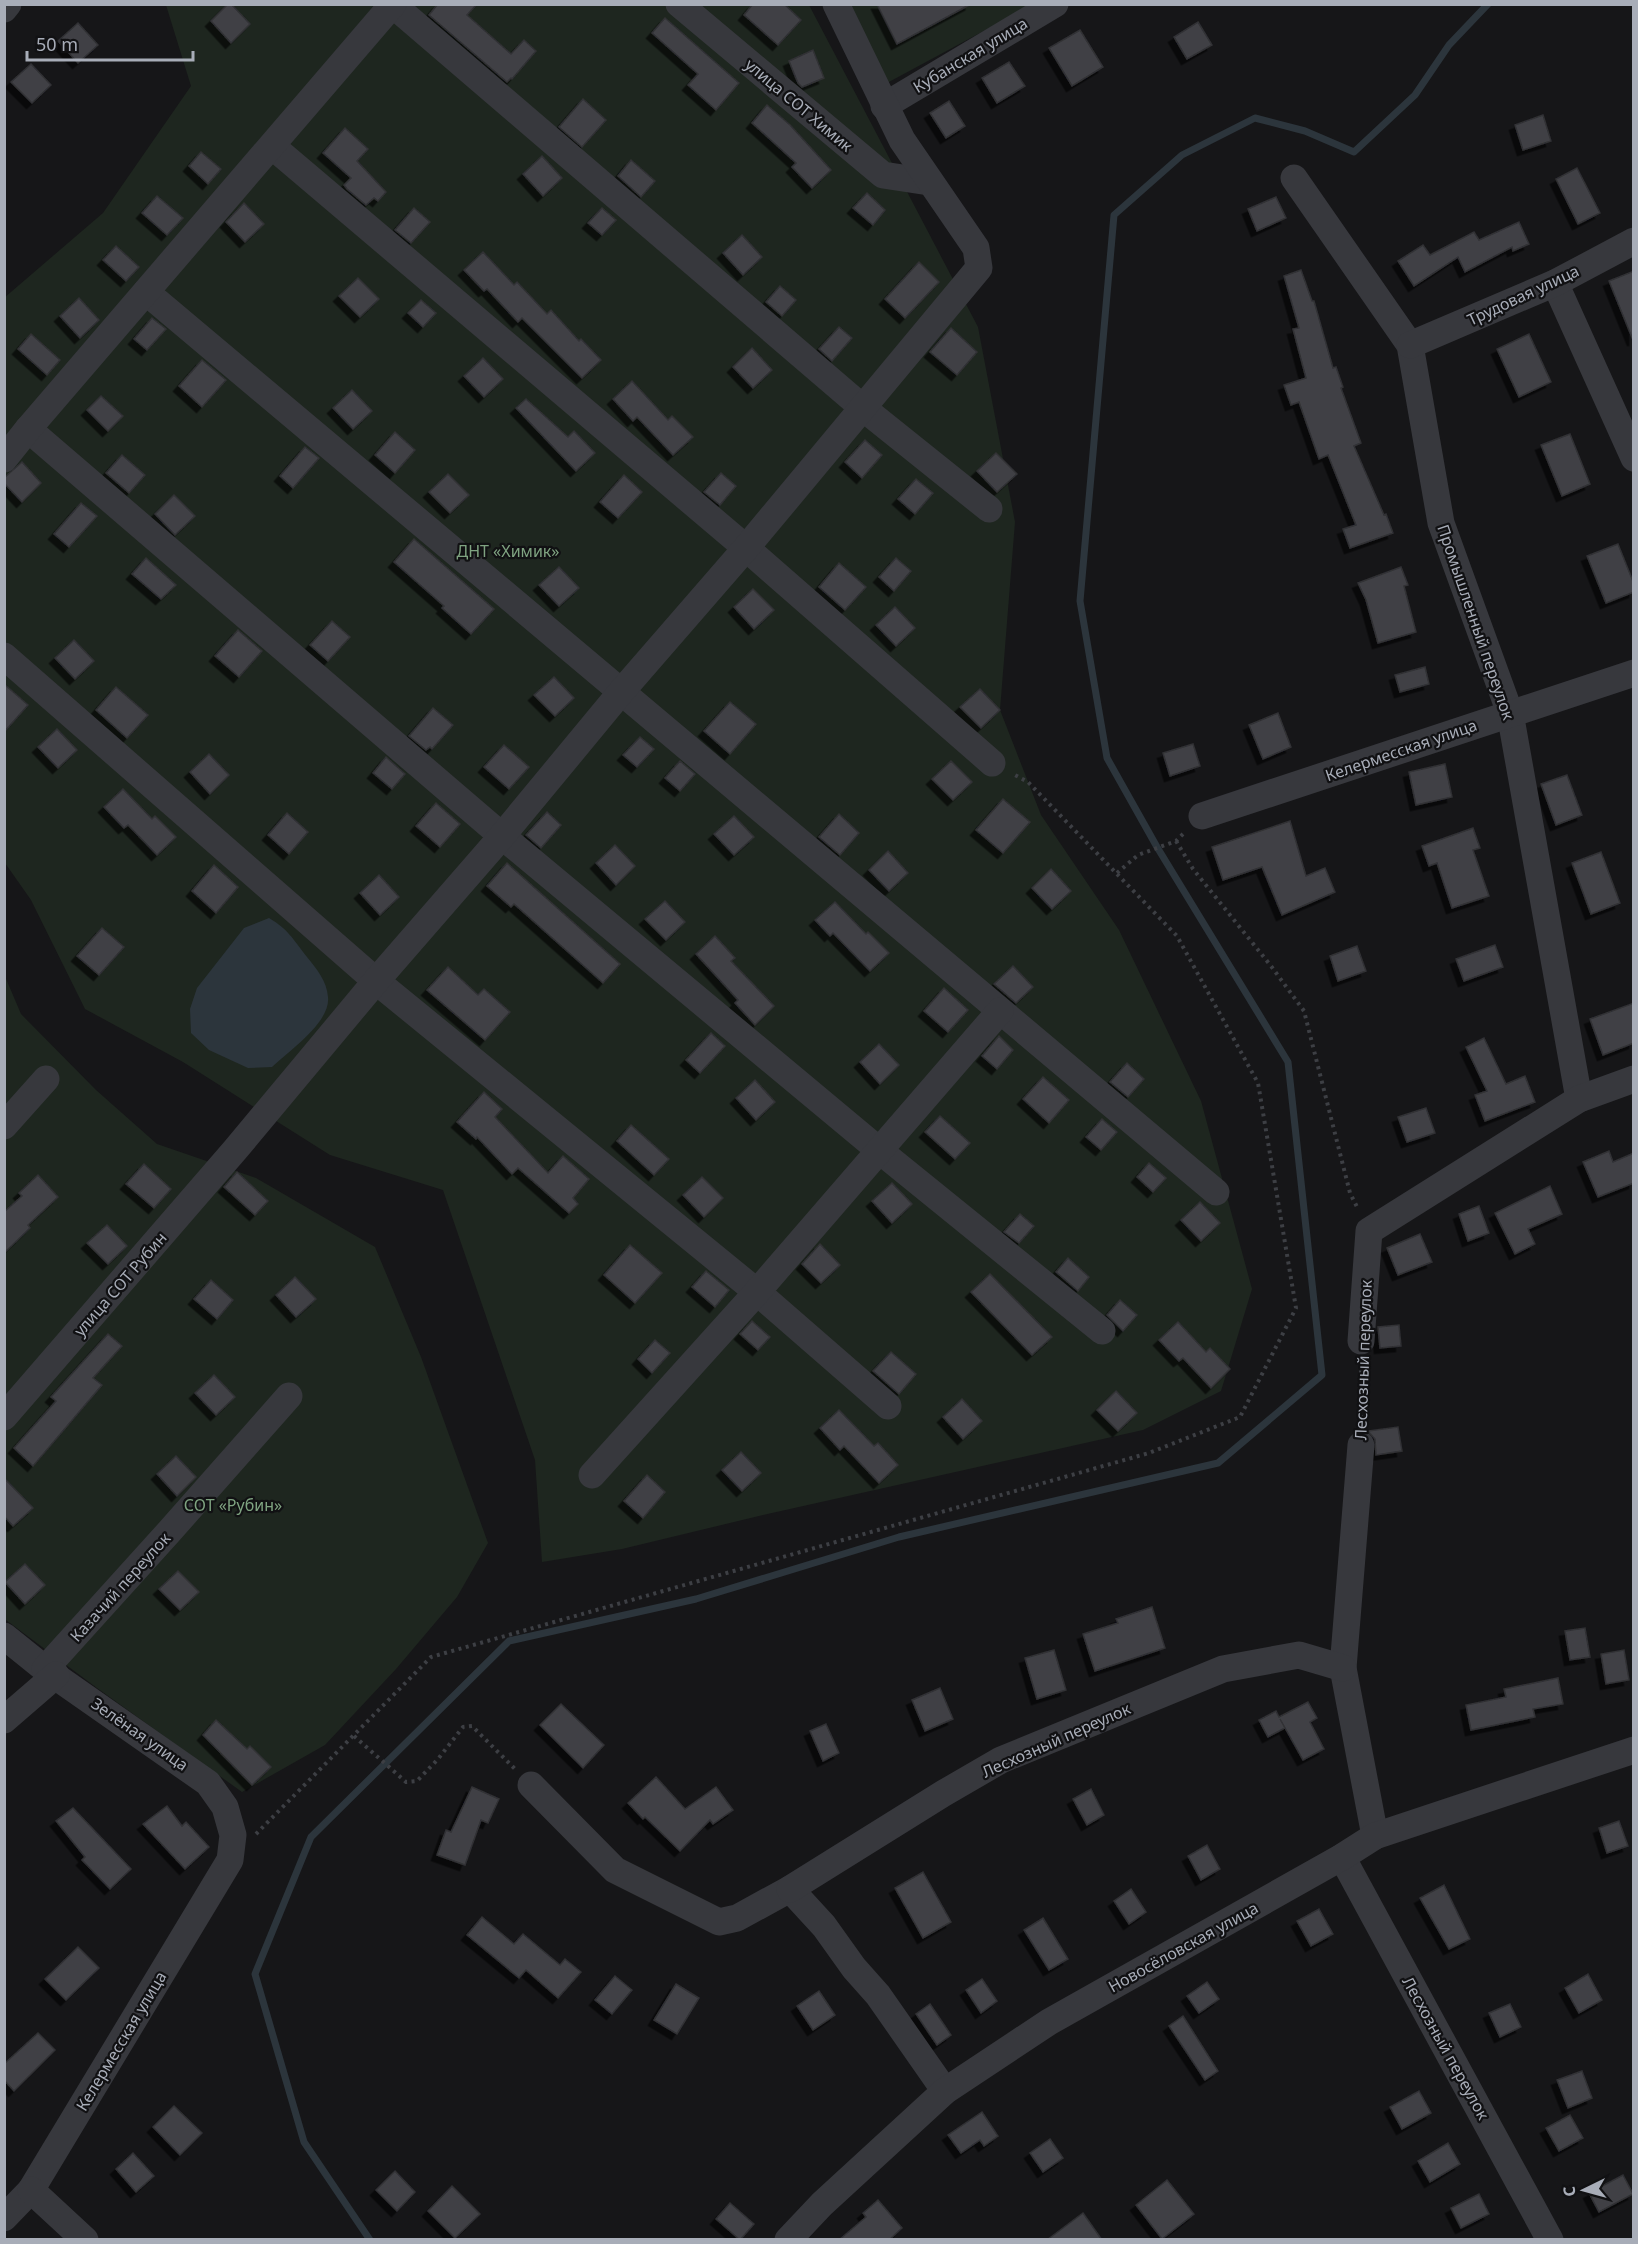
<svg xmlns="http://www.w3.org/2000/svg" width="1638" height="2244" viewBox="0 0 1638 2244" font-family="'Noto Sans',sans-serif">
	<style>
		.green { fill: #1e261f }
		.water { fill: #2c353c }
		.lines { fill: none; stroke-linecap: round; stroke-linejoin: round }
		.stream { stroke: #2c353c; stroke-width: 7 }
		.building { fill: #404145; stroke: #303034; stroke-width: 1.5; filter: url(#shadow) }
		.path { stroke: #3d3f44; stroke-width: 4; stroke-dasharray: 3 4.5; stroke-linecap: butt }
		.minor { stroke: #37383d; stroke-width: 27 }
		.labels { text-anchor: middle; stroke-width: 4.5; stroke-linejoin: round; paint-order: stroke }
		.street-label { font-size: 16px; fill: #a8adb8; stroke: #111113 }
		.park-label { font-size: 16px; fill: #7fa381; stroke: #111113 }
	</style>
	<defs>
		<filter id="shadow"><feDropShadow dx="-5.5" dy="5.5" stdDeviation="0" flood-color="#0009"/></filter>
	</defs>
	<rect width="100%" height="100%" fill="#161618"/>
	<g class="green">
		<polygon points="166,5 809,5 978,327 1015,522 1000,710 1041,815 1119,930 1201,1101 1252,1289 1221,1391 1143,1430 763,1515 622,1549 542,1562 535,1460 443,1190 330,1155 183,1062 85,1009 31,900 5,863 4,298 103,213 191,86"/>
		<polygon points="850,5 1032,5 887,83"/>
		<polygon points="4,974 21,1014 96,1090 157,1144 256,1178 375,1247 421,1357 488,1543 457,1597 396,1669 325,1745 242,1792 97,1688 6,1620 5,1621"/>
	</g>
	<path class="water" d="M269,918c20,12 23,20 38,39 9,11 20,24 21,40 3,25 -39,54 -56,70l-24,1 -39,-18 -18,-17 -1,-24 7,-21 47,-60z"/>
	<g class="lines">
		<polyline class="stream" points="370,2240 304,2142 255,1974 311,1837 509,1641 696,1599 899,1537 1218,1463 1322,1375 1288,1062 1157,847 1107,758 1080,601 1114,215 1182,155 1255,118 1305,131 1354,152 1415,95 1449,45 1488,4"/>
	</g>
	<g class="building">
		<polygon points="228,4 231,4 250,24 231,43 211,21"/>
		<polygon points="438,4 477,4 467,15 511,54 524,40 536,51 512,79 511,78 507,82 429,15"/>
		<polygon points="753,4 784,4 801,20 778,45 744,15"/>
		<polygon points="877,4 971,4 897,44"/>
		<polygon points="665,18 739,83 716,110 688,85 698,74 652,33"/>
		<polygon points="1198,22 1212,45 1187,59 1174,37"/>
		<polygon points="78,23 98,45 78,63 58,41"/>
		<polygon points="1080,30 1103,67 1072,86 1049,48"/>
		<polygon points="813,50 824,78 802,87 798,83 789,61"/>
		<polygon points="1009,62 1025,86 997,103 982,78"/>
		<polygon points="31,64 51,85 32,103 11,82"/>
		<polygon points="583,99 606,120 582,147 559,127"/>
		<polygon points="949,101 965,126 946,138 930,113"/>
		<polygon points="767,105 790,125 831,170 812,188 792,167 796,163 752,123"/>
		<polygon points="1543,115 1551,141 1523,150 1515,125"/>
		<polygon points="345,128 368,149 357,161 386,192 378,201 374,198 366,205 347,189 344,185 351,178 323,153"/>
		<polygon points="201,152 221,169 208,184 189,166"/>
		<polygon points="542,156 562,178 543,196 523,174"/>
		<polygon points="631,160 655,181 641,197 618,176"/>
		<polygon points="1577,168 1600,213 1578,224 1556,179"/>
		<polygon points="867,193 885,210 873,225 853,208"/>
		<polygon points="157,196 183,218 167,235 142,213"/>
		<polygon points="1276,197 1286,218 1257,231 1248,209"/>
		<polygon points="244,203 264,224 245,242 226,222"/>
		<polygon points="414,208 430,222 411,243 395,230"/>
		<polygon points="602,208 616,220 602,235 588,223"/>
		<polygon points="1519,222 1529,244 1513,251 1512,247 1465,272 1458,257 1414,286 1398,261 1423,245 1430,255 1474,232 1479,240"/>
		<polygon points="742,235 762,257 743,275 723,253"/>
		<polygon points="116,246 139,267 126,281 103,260"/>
		<polygon points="483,252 514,285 517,282 547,314 551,310 579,341 581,339 601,360 582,378 522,318 518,322 487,289 484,291 464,270"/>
		<polygon points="919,262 939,282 905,318 885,299"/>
		<polygon points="1301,270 1312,301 1314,301 1333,368 1336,367 1343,387 1341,388 1361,443 1354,446 1384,515 1386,514 1393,533 1350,548 1343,529 1356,525 1328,455 1319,459 1299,402 1291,405 1284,385 1306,378 1293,329 1299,328 1284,276"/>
		<polygon points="1634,271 1634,340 1633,340 1609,281"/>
		<polygon points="358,278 379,299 360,317 339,296"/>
		<polygon points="780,286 796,300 782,316 766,302"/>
		<polygon points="79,298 99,320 80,338 60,316"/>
		<polygon points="421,300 436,313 423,327 408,313"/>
		<polygon points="152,318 166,329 147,350 134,339"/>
		<polygon points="839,327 852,338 832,361 819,349"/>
		<polygon points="951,328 977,352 957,375 930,352"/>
		<polygon points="31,334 60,360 47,375 18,349"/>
		<polygon points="1529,334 1551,382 1519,397 1497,349"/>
		<polygon points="752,348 772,370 753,388 733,367"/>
		<polygon points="483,358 503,379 484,397 464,376"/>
		<polygon points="202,360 226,380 202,407 179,386"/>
		<polygon points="632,381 668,420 672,416 693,437 673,455 637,417 633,421 613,399"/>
		<polygon points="352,390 372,411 353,429 333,408"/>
		<polygon points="101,396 123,416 108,431 87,410"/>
		<polygon points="526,399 568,437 574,431 595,453 576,471 516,408"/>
		<polygon points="395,432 415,450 395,473 375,455"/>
		<polygon points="1570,434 1590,484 1562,496 1541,445"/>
		<polygon points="865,440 882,455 862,478 845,462"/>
		<polygon points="305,447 319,458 293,488 280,476"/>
		<polygon points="996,453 1017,474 997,492 977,471"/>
		<polygon points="122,455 145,475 129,493 106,473"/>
		<polygon points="22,462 41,483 22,502 4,483 4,478"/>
		<polygon points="721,473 736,486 720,505 704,492"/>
		<polygon points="448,474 469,495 450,513 429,492"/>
		<polygon points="624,475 642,492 618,518 600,502"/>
		<polygon points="916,479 933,493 915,514 898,499"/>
		<polygon points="174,495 195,516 175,535 155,514"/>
		<polygon points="81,503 97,516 69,547 54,534"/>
		<polygon points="414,539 494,609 471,634 442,608 444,606 394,562"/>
		<polygon points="1618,544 1634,584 1634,592 1606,603 1587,556"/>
		<polygon points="146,558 176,585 161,599 132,574"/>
		<polygon points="896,558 911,571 894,591 879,577"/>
		<polygon points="839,563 866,587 845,610 819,587"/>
		<polygon points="559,567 579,588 559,606 539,585"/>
		<polygon points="1401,567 1408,585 1404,586 1416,632 1378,643 1366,600 1358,583"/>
		<polygon points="753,589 774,610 754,629 734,607"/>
		<polygon points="895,607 915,628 896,646 876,625"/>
		<polygon points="332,621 350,637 328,661 310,645"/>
		<polygon points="238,630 262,651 239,677 215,656"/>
		<polygon points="74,640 94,661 75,679 55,658"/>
		<polygon points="1425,667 1429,684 1400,692 1395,675"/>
		<polygon points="554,677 574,698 555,716 534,695"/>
		<polygon points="4,684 28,705 4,732"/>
		<polygon points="116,687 148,715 127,738 96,710"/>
		<polygon points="980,689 1000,710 981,728 960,707"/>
		<polygon points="730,702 756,724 730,754 704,731"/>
		<polygon points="433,708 453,725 432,749 430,747 426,750 409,736"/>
		<polygon points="1278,713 1291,747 1263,759 1249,725"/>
		<polygon points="57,729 77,750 58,768 38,747"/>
		<polygon points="640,737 654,749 637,767 623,755"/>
		<polygon points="1193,744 1200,766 1170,776 1163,753"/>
		<polygon points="504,745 529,767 509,789 484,767"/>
		<polygon points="209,754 229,775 210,794 190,772"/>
		<polygon points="386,757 405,774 392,789 373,773"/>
		<polygon points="680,761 695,774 680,791 665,778"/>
		<polygon points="951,761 972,782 953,800 932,779"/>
		<polygon points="1445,764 1452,797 1416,805 1409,772"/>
		<polygon points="1567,775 1582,815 1556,825 1541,784"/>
		<polygon points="123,789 152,819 155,816 176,837 157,855 128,825 124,828 104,807"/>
		<polygon points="1003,799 1030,822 1003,853 976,830"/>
		<polygon points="436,803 460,824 440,847 416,826"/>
		<polygon points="547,812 561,825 541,848 526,835"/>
		<polygon points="287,813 308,832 289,854 268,835"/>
		<polygon points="839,814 859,833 840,855 819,837"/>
		<polygon points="734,816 754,837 734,855 714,834"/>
		<polygon points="1290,821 1306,876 1325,868 1335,892 1282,915 1262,867 1223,880 1212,847"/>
		<polygon points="1473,828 1480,848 1473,850 1489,896 1452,908 1437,863 1429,866 1422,846"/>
		<polygon points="615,845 635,866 616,885 596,863"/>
		<polygon points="888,851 908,873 889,891 869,870"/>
		<polygon points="1601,852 1620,903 1591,914 1572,863"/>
		<polygon points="507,863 620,964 603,983 514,904 511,907 487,886"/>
		<polygon points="214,865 238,887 216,913 192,891"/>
		<polygon points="1051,869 1071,891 1052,909 1032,888"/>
		<polygon points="379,875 399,897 380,915 360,893"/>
		<polygon points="665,901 685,922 666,940 645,919"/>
		<polygon points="835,902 866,934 868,932 889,953 870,971 833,933 830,936 815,920"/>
		<polygon points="102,928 124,947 99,975 77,956"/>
		<polygon points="715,936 735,958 731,961 774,1006 755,1025 735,1003 738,1000 696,954"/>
		<polygon points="1495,945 1503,967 1464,981 1456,959"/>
		<polygon points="1357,946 1366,971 1338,981 1330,956"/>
		<polygon points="1013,966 1033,987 1016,1003 994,984"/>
		<polygon points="448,967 478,995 484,989 510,1012 485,1040 427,990"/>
		<polygon points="944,988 968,1010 948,1032 924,1011"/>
		<polygon points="1634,1003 1634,1043 1603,1055 1590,1019"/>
		<polygon points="711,1033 725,1046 700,1073 686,1060"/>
		<polygon points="999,1036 1013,1050 997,1069 982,1056"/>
		<polygon points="1484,1038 1506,1084 1525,1076 1535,1102 1485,1121 1475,1095 1487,1091 1466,1047"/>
		<polygon points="879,1044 899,1065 880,1084 860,1062"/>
		<polygon points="1127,1063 1144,1079 1128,1097 1110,1082"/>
		<polygon points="1043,1077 1069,1100 1049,1123 1023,1099"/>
		<polygon points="755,1080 775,1102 756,1120 736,1098"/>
		<polygon points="484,1092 502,1109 495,1117 548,1173 563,1156 589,1179 573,1198 578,1204 569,1213 518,1168 512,1174 477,1137 476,1139 457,1122"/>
		<polygon points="1426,1108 1435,1133 1407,1142 1398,1117"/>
		<polygon points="940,1116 970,1143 955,1159 925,1132"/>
		<polygon points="1102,1119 1117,1132 1101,1150 1086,1137"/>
		<polygon points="631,1125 669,1159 654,1175 617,1141"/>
		<polygon points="1609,1151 1613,1162 1634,1153 1634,1183 1598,1197 1583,1162"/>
		<polygon points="1149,1163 1166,1178 1153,1192 1137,1177"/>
		<polygon points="144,1164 171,1189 154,1208 126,1184"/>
		<polygon points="237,1172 268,1201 255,1215 224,1187"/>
		<polygon points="38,1175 58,1197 28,1225 30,1228 4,1253 4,1212 22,1196 19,1193"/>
		<polygon points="702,1177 723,1198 704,1217 683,1195"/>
		<polygon points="892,1183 912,1204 892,1223 872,1201"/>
		<polygon points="1550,1186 1562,1214 1528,1229 1535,1244 1515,1254 1495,1213"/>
		<polygon points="1200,1202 1220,1223 1201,1241 1181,1220"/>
		<polygon points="1479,1206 1489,1233 1468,1241 1459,1214"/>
		<polygon points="1020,1214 1034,1226 1019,1243 1004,1232"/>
		<polygon points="107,1225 127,1246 108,1264 87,1243"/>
		<polygon points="1420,1234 1432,1262 1398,1275 1387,1248"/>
		<polygon points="820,1244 840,1265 821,1283 802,1264"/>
		<polygon points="630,1245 662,1273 635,1303 604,1275"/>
		<polygon points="1068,1258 1089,1277 1078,1291 1056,1272"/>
		<polygon points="706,1271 729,1290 715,1307 692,1287"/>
		<polygon points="990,1274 1052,1337 1032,1355 971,1292"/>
		<polygon points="295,1277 316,1299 296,1317 276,1295"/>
		<polygon points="211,1280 233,1300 217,1319 194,1299"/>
		<polygon points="1120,1300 1137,1315 1123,1331 1107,1315"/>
		<polygon points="752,1321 770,1337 758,1350 740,1334"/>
		<polygon points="1178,1322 1206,1352 1210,1348 1230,1369 1211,1388 1183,1358 1179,1361 1159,1340"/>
		<polygon points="1399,1325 1401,1346 1380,1348 1378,1327"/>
		<polygon points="108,1334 122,1346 93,1378 102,1385 33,1466 14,1448 56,1401 51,1397"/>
		<polygon points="655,1340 670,1353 652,1373 638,1359"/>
		<polygon points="891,1352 916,1374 899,1394 873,1371"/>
		<polygon points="214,1375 235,1397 216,1415 195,1393"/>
		<polygon points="1116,1391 1137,1413 1118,1431 1097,1410"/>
		<polygon points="962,1399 982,1421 963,1439 943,1417"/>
		<polygon points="839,1410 874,1446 878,1443 898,1465 879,1483 844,1446 840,1450 820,1428"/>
		<polygon points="1398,1427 1402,1451 1376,1455 1375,1439 1368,1431"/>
		<polygon points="741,1452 761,1473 742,1491 722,1470"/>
		<polygon points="176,1456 196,1477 177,1496 157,1474"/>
		<polygon points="647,1475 665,1492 643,1518 624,1501"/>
		<polygon points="4,1478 33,1508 13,1526 4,1516"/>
		<polygon points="25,1564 45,1585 25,1604 5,1582"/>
		<polygon points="178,1571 199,1592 180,1610 159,1589"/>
		<polygon points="1152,1607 1165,1648 1095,1671 1083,1634 1118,1623 1116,1619"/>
		<polygon points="1585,1628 1590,1657 1570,1660 1565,1631"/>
		<polygon points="1054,1650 1066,1690 1037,1699 1025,1658"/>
		<polygon points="1624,1650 1629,1680 1606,1684 1601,1654"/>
		<polygon points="1558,1678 1563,1704 1533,1709 1535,1717 1471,1730 1466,1705 1506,1697 1504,1689"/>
		<polygon points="940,1688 953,1719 925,1731 912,1700"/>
		<polygon points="1308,1702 1317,1718 1310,1722 1324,1749 1303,1760 1280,1719 1285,1728 1268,1737 1259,1720 1276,1711 1279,1717"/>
		<polygon points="561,1704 604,1745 583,1768 540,1725"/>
		<polygon points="216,1720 247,1749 250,1746 271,1767 252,1785 203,1735"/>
		<polygon points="826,1724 839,1753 823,1761 810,1731"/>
		<polygon points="656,1777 685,1809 716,1787 733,1810 713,1824 710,1820 680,1851 645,1817 643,1819 628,1803"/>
		<polygon points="472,1787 499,1799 488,1823 481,1820 465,1865 437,1855 446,1830 451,1832"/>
		<polygon points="1091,1789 1104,1815 1087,1825 1073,1799"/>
		<polygon points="167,1806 182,1826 186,1822 209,1847 185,1869 143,1824"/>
		<polygon points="73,1808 131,1869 110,1889 82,1860 85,1857 56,1821"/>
		<polygon points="1619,1821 1628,1846 1607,1853 1599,1828"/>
		<polygon points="1207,1845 1220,1869 1201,1880 1188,1856"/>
		<polygon points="923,1872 951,1922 923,1938 895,1888"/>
		<polygon points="1444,1885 1470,1939 1449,1949 1420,1898"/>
		<polygon points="1131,1889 1146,1912 1129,1924 1114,1901"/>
		<polygon points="1319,1909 1333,1934 1311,1946 1297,1921"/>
		<polygon points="482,1917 514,1944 523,1934 560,1965 565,1959 581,1972 558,1998 526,1970 519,1978 467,1935"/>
		<polygon points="1043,1918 1068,1959 1049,1970 1024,1930"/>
		<polygon points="78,1947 99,1968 66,2000 45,1979"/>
		<polygon points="1588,1974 1602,2000 1579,2013 1565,1988"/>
		<polygon points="615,1976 632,1990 612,2014 595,2000"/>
		<polygon points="982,1979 997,2001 981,2013 966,1990"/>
		<polygon points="1207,1982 1219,1999 1199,2013 1187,1996"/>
		<polygon points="676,1984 699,1998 677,2034 654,2020"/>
		<polygon points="819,1991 835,2015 813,2030 797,2006"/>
		<polygon points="930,2004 951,2035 937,2045 916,2014"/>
		<polygon points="1510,2004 1521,2027 1500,2037 1489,2013"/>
		<polygon points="1183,2016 1218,2071 1205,2080 1169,2026"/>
		<polygon points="38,2033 55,2050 14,2091 4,2080 4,2064"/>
		<polygon points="1582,2071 1592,2098 1568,2108 1557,2080"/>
		<polygon points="1419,2091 1431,2113 1402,2129 1390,2107"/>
		<polygon points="174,2106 202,2133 180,2155 153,2127"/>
		<polygon points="982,2112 998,2136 984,2146 980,2140 961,2153 948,2135"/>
		<polygon points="1570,2115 1583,2138 1559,2151 1546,2128"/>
		<polygon points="1050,2139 1063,2158 1043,2172 1030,2153"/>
		<polygon points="1448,2143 1460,2164 1430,2182 1418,2161"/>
		<polygon points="133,2153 154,2176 136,2192 116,2169"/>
		<polygon points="395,2171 415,2192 397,2211 376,2190"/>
		<polygon points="1623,2175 1633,2194 1599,2212 1589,2193"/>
		<polygon points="1167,2180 1194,2214 1162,2239 1136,2205"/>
		<polygon points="452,2186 480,2214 455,2238 428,2211"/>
		<polygon points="1479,2194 1489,2214 1461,2228 1451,2208"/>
		<polygon points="878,2200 902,2228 889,2240 839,2240 866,2217 863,2213"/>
		<polygon points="730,2203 754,2224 740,2240 716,2219"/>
		<polygon points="1083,2213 1102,2240 1047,2240"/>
	</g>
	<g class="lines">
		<g class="path">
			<polyline points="1176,841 1193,869 1271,966 1304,1011 1350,1193 1358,1209"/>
			<polyline points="1117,873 1138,855 1176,841 1186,831"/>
			<polyline points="1361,1363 1361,1422"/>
			<polyline points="354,1736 406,1782 417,1781 438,1759 463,1727 472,1726 515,1769"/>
			<polyline points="256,1834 431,1657 1149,1453 1240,1417 1296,1308 1258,1083 1177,936 1028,782 1013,774"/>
		</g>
		<g class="minor">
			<polyline points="392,4 863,408 989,509"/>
			<polyline points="679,4 883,175 929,182"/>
			<polyline points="4,9 8,4"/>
			<polyline points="884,106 1055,4"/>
			<polyline points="272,146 746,548 992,763"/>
			<polyline points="1294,178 1410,345 1441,523 1510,713 1579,1099"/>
			<polyline points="1555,283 1634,458"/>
			<polyline points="146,292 1216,1192"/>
			<polyline points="1410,345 1555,283 1634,241"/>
			<polyline points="28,429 502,836 880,1151 1102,1331"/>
			<polyline points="4,459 28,429 393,4"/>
			<polyline points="4,656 376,981 757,1292 888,1406"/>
			<polyline points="1202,816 1634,673"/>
			<polyline points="4,1126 46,1079"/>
			<polyline points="1361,1341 1369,1231 1579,1099 1634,1079"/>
			<polyline points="4,1417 235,1150 376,981 502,836 621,692 746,548 979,268 976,248 902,140 836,4"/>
			<polyline points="1361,1445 1343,1668 1375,1836"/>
			<polyline points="592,1475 757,1292 1000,1011"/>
			<polyline points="4,1636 45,1669 208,1783 225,1807 233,1835 230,1860 31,2190 4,2218"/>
			<polyline points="45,1669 168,1533 289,1396"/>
			<polyline points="4,1720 56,1675"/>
			<polyline points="531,1785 615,1870 719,1922 737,1918 790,1889 824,1926 854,1968 878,1995 945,2091"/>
			<polyline points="1342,1857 1550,2240"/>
			<polyline points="790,1889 944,1793 1001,1760 1223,1669 1299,1655 1343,1668"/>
			<polyline points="31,2190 85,2240"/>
			<polyline points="788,2240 822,2204 945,2091 1049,2022 1342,1857 1375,1836 1634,1750"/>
		</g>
	</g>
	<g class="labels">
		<g class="street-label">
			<text transform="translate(970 55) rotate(-31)" y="6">Кубанская улица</text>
			<text transform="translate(799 105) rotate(40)" y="6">улица СОТ Химик</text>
			<text transform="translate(1523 295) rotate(-25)" y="6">Трудовая улица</text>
			<text transform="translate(1476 622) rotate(71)" y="6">Промышленный переулок</text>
			<text transform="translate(1401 750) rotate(-19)" y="6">Келермесская улица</text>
			<text transform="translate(120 1284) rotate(-49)" y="6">улица СОТ Рубин</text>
			<text transform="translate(1363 1360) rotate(-88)" y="6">Лесхозный переулок</text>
			<text transform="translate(120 1587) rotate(-48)" y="6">Казачий переулок</text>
			<text transform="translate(140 1734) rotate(35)" y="6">Зелёная улица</text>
			<text transform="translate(1056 1740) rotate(-24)" y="6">Лесхозный переулок</text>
			<text transform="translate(1183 1947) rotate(-29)" y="6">Новосёловская улица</text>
			<text transform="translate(121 2041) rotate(-59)" y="6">Келермесская улица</text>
			<text transform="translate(1446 2048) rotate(61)" y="6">Лесхозный переулок</text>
		</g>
		<g class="park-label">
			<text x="508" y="557">ДНТ «Химик»</text>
			<text x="233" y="1511">СОТ «Рубин»</text>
		</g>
	</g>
	<rect width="1638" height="2244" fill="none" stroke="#a8adb8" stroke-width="12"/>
	<g transform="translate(1584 2190) rotate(265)" stroke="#111113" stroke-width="4.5" paint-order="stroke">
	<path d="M0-4.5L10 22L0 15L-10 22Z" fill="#a8adb8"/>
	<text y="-9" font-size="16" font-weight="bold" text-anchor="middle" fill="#a8adb8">С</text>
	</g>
	<path d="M27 51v9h166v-9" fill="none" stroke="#a8adb8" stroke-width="3"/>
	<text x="36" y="51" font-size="18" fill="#a8adb8" stroke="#111113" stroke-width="4.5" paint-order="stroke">50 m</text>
</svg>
